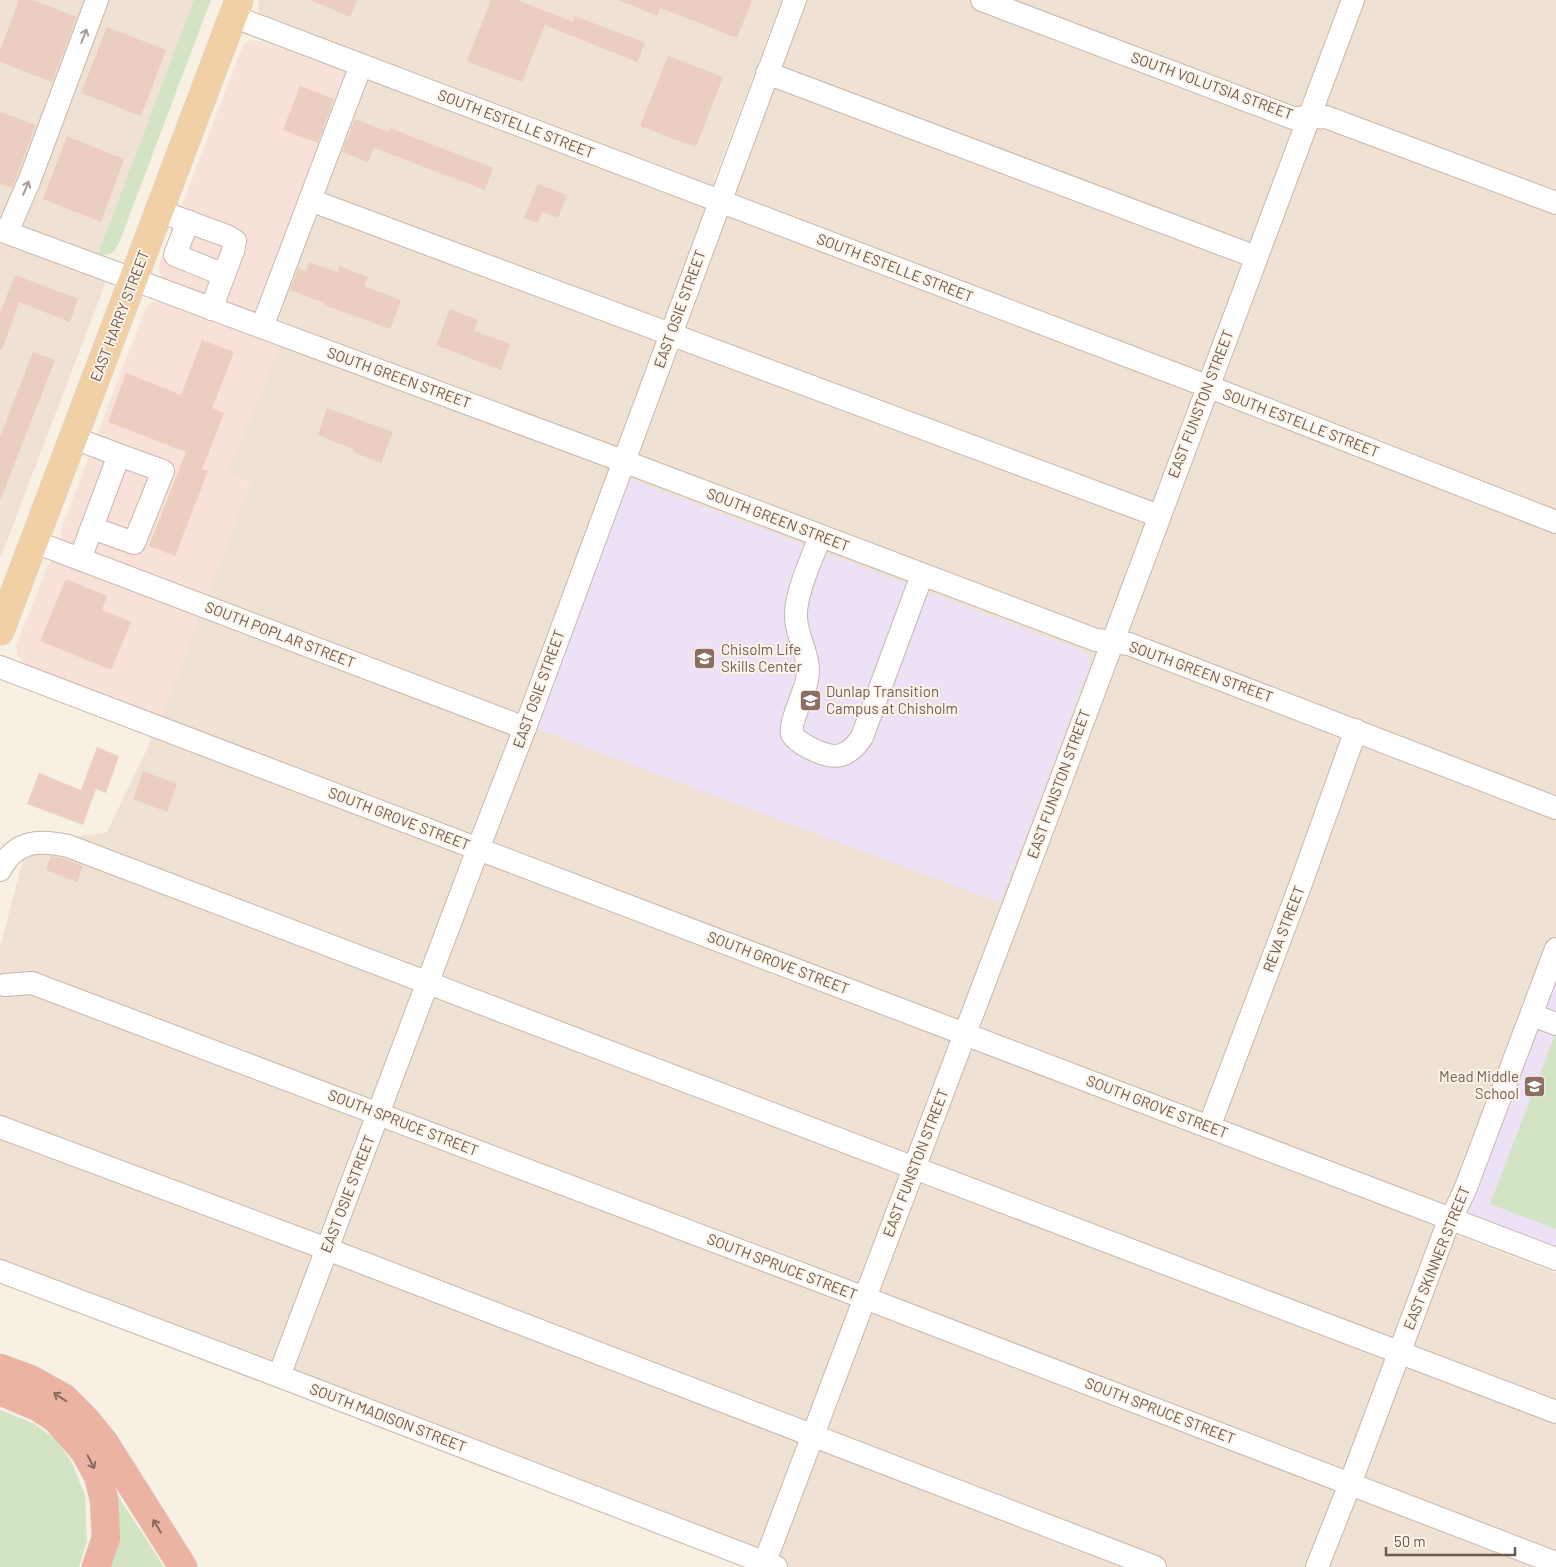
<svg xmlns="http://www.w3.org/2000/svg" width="1556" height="1567" viewBox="0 0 1556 1567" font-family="Barlow,sans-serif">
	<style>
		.residential { fill: #efe1d3 }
		.commercial { fill: #f8e1d9 }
		.education { fill: #ede1f5 }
		.green { fill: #d3e4c4 }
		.building { fill: #ebcebf }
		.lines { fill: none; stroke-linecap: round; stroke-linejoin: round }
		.minor-casing { stroke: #c8b7ac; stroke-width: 24 }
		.major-casing { stroke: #d6d0cd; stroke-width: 29 }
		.highway-casing { stroke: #d6d0cd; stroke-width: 29 }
		.minor { stroke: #fff; stroke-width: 22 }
		.major { stroke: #f0d0a4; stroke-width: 28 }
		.highway { stroke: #ecb2a2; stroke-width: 28 }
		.oneway { stroke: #a89a94 }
		.oneway2 { stroke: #87695e }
		.labels { text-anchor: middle; stroke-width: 4; stroke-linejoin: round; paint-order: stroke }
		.street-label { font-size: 15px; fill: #6e574d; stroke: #fcf4e9 }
		.education-label { font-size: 15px; fill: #785e54; stroke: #fcf4e9; text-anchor: start }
	</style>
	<rect width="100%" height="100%" fill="#f9f0e4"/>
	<g class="residential">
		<polygon points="0,0 198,0 98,267 110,271 0,559"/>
		<polygon points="259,0 782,0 716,175 713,178 726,183 794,0 1556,0 1556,941 1445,1231 1556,1273 1556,1567 763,1567 0,1271 0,948 27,844 107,832 147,749 251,482 228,473 271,357 269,309 361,65 264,17 258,11"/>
	</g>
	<g class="commercial">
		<polygon points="251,40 261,41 364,78 272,321 164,282 160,275 159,265 243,45"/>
		<polygon points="152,302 163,303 280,347 228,473 251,482 207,597 66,544 60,536 62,527 146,307"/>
		<polygon points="52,561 58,562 200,617 162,717 26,666 18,656 16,646 47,567"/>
	</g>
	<g class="education">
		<polygon points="630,479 1083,651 1089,656 1090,664 1087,673 1000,903 534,728 625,485"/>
		<polygon points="1556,976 1556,1249 1474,1218 1468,1209"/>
	</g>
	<g class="green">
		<path d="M194,0h17l-92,243c-6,11 -9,13 -21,12z"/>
		<polygon points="1556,1032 1556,1229 1490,1204"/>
		<polygon points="0,1410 33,1423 55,1439 71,1461 85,1495 87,1541 79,1567 0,1567"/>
		<polygon points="115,1491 164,1567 110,1567"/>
	</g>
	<g class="building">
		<polygon points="19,0 32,0 77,17 52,82 0,62 0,50"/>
		<polygon points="310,0 357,0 350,17"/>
		<polygon points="491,0 517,0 573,22 575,16 645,43 637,62 545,25 522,82 467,61"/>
		<polygon points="619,0 752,0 737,38 660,8 657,16"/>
		<polygon points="107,27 166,50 141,116 81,93"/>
		<polygon points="668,56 723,77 696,147 640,126"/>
		<polygon points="300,86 334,99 318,143 283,130"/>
		<polygon points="0,112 36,125 12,188 0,184"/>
		<polygon points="355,119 389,132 390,128 493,168 485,190 374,148 368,162 342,152"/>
		<polygon points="67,136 124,159 101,222 43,199"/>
		<polygon points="538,184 567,195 558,218 542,212 538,223 524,218"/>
		<polygon points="309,262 337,272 339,266 368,277 364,286 401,300 390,329 324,305 325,303 290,290 298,268 306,271"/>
		<polygon points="15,275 78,299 70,322 19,302 2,350 0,350 0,313"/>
		<polygon points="450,309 478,320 474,331 510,344 501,370 436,345"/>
		<polygon points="202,340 234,352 212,408 224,413 202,469 208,471 175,556 149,546 186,452 108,422 126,373 181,395"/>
		<polygon points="33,352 55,360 0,501 0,437"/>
		<polygon points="327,408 393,432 381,463 353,452 354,449 318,435"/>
		<polygon points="66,579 107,596 102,610 131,622 111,670 40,641"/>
		<polygon points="97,747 119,756 106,793 96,789 83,825 27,804 39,773 81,790"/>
		<polygon points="143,771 177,784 167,812 133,799"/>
		<polygon points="51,856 64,859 83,866 77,882 46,870"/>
	</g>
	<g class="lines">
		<defs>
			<g id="minor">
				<polyline points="982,0 1293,118 1326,117 1556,203"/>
				<polyline points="232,16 1207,386 1556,522"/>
				<polyline points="767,73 1256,257"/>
				<polyline points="310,200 1159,516"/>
				<polyline points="159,211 227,236 235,241 233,251 211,309"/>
				<polyline points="188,221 175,255 224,275"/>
				<polyline points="0,230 623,461 1088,637 1096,640 1129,644 1556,808"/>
				<polyline points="7,232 30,179 97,0"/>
				<polyline points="262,327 361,65"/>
				<polyline points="74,438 119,455"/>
				<path d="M820,537c-8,21 -25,57 -24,79 0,23 16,41 11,64 -2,11 -19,47 -15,54 6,10 25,18 36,21 16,4 26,-6 34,-18l60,-162"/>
				<polyline points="35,542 525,728"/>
				<polyline points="80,559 119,455 163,471 134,543 92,528"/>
				<polyline points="0,667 1556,1259"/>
				<path d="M0,870c15,-29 38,-31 68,-24l1488,566"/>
				<polyline points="5,985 32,983 865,1298 1556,1563"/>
				<polyline points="1532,1015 1556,1024"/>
				<polyline points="0,1127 327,1249 1155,1567"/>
				<polyline points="1209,1127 1300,886 1356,730"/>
				<polyline points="0,1271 279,1376 776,1567"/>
				<polyline points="279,1376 478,849 525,728 795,0"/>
				<polyline points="763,1567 1055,796 1353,0"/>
				<polyline points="1317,1567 1350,1484 1445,1231 1465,1190 1556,949"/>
			</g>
			<polyline id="major" points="0,631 239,0"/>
			<g id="highway">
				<polyline points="0,1368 30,1379 64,1398 86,1420 104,1442 183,1567"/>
				<polyline points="0,1391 38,1407 56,1419 85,1452 98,1476 104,1499 106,1538 96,1567"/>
			</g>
		</defs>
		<use href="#minor" class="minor-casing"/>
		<use href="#major" class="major-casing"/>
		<use href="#highway" class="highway-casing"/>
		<use href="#minor" class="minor"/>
		<use href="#major" class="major"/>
		<use href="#highway" class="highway"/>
	</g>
	<defs><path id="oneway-shaft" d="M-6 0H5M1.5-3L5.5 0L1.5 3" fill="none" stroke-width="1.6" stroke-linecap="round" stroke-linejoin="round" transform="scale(1.25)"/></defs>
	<g class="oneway">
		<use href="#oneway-shaft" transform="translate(84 36) rotate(-69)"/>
		<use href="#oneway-shaft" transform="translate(26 188) rotate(-67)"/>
	</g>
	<g class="oneway2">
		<use href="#oneway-shaft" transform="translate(60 1397) rotate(-147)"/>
		<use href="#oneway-shaft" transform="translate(91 1462) rotate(63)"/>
		<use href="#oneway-shaft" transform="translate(157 1526) rotate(-121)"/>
	</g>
	<defs>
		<symbol id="school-square" viewBox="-11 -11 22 22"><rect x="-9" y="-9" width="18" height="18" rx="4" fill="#8d6e63" stroke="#fcf4e9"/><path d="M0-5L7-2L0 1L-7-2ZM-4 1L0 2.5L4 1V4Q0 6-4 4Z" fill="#fff"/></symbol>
	</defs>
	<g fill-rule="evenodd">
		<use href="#school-square" x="692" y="646" width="25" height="25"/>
		<use href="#school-square" x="798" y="688" width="25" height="25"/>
		<use href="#school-square" x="1522" y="1074" width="25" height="25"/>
	</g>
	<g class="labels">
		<g class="street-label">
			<text transform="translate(1212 86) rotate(20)" y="5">SOUTH VOLUTSIA STREET</text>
			<text transform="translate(516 124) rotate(21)" y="5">SOUTH ESTELLE STREET</text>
			<text transform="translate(895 268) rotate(21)" y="5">SOUTH ESTELLE STREET</text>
			<text transform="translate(680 309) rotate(-70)" y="5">EAST OSIE STREET</text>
			<text transform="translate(120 316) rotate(-69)" y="5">EAST HARRY STREET</text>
			<text transform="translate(399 378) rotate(20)" y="5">SOUTH GREEN STREET</text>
			<text transform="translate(1201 404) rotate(-69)" y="5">EAST FUNSTON STREET</text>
			<text transform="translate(1301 423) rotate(21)" y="5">SOUTH ESTELLE STREET</text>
			<text transform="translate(778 520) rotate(21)" y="5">SOUTH GREEN STREET</text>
			<text transform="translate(280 635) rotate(21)" y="5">SOUTH POPLAR STREET</text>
			<text transform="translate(1201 672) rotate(20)" y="5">SOUTH GREEN STREET</text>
			<text transform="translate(539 689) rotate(-70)" y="5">EAST OSIE STREET</text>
			<text transform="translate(1059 784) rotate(-70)" y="5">EAST FUNSTON STREET</text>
			<text transform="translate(399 819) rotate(21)" y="5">SOUTH GROVE STREET</text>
			<text transform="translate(1284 929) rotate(-69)" y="5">REVA STREET</text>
			<text transform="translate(778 963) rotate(21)" y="5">SOUTH GROVE STREET</text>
			<text transform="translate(1157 1107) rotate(21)" y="5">SOUTH GROVE STREET</text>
			<text transform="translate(403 1123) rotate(21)" y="5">SOUTH SPRUCE STREET</text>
			<text transform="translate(916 1163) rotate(-69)" y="5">EAST FUNSTON STREET</text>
			<text transform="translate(348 1194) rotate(-69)" y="5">EAST OSIE STREET</text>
			<text transform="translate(1437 1258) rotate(-68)" y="5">EAST SKINNER STREET</text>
			<text transform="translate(782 1267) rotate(21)" y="5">SOUTH SPRUCE STREET</text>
			<text transform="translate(1160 1411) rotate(21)" y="5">SOUTH SPRUCE STREET</text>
			<text transform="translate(388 1418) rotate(21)" y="5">SOUTH MADISON STREET</text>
		</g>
		<g class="education-label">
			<text x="721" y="655">Chisolm Life<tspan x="721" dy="17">Skills Center</tspan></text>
			<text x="826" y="697">Dunlap Transition<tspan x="826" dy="17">Campus at Chisholm</tspan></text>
			<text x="1519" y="1082" text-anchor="end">Mead Middle<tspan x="1519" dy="17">School</tspan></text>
		</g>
	</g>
	<path d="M1386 1547v8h129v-8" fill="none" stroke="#6e574d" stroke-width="2.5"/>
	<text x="1394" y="1547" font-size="15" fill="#6e574d" stroke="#fcf4e9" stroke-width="4" paint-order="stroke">50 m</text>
</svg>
